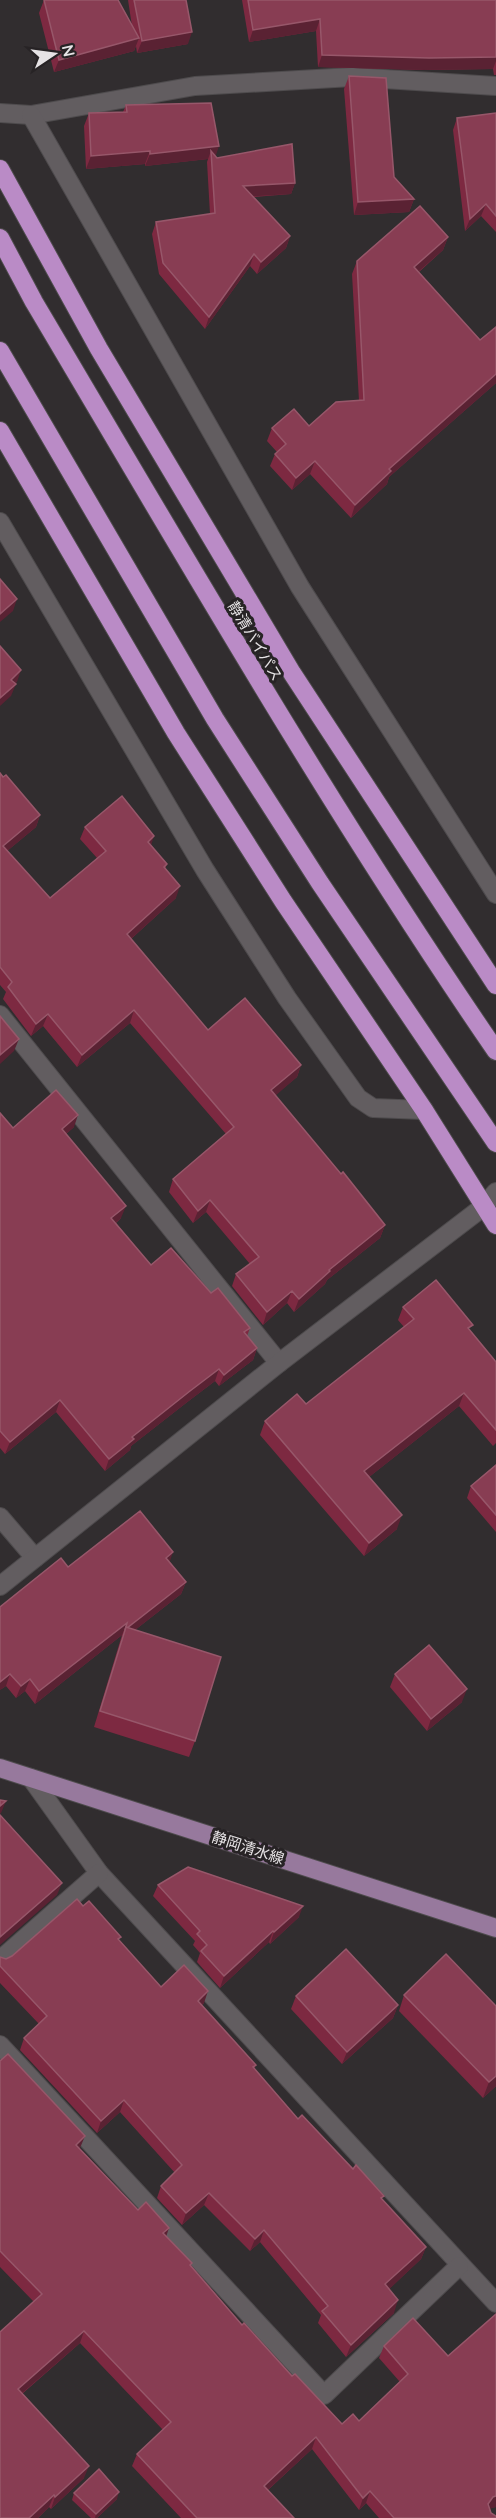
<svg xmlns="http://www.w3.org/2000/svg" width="496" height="2518" viewBox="0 0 496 2518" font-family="Quicksand,'Noto Sans JP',sans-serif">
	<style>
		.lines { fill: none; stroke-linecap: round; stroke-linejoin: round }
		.street-casing { stroke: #4e4b4d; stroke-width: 20 }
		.primary-casing { stroke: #4e4b4d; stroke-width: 20 }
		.highway-casing { stroke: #4e4b4d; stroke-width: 20 }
		.street { stroke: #625d60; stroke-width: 18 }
		.primary { stroke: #97799d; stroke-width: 18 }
		.highway { stroke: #ba8bc6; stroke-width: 18 }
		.wall { fill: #7d2941 }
		.shaded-wall { fill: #5a2233 }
		.building { fill: #883d53; stroke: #97576a; stroke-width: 1.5 }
		.labels { text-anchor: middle; stroke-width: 6; stroke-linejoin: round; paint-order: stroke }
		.street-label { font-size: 15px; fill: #e6e3e5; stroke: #272325 }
	</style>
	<rect width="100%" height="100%" fill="#312d2f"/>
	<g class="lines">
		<defs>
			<g id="street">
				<polyline points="0,113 31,115 195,86 352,77 496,86"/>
				<polyline points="31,115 300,587 496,894"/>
				<polyline points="0,522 205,870 287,998 358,1098 373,1108 424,1110"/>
				<polyline points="0,1015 279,1363"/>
				<polyline points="0,1517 35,1558"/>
				<polyline points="0,1586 279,1363 483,1207 496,1192"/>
				<polyline points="31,1778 99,1873 496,2303"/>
				<polyline points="0,1960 99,1873"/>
				<polyline points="0,2045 324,2395 459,2266"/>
			</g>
			<polyline id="primary" points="0,1768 496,1928"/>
			<g id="highway">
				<polyline points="0,169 99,349 292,673 496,985"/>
				<path d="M0,238l34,64c150,253 296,507 462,749"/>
				<polyline points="0,351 215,719 320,883 496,1143"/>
				<polyline points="0,431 176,733 283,901 424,1110 496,1225"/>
			</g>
		</defs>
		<use href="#street" class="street-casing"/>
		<use href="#primary" class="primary-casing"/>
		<use href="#highway" class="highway-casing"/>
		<use href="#street" class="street"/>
		<use href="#primary" class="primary"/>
		<use href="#highway" class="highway"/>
	</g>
	<g class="wall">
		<polygon points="44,0 132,26 128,0 186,0 188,44 137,53 136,46 134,51 54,72 39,13"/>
		<polygon points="242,0 496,0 496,75 494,75 493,69 424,70 318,67 316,31 249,42"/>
		<polygon points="349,76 394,177 414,199 409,212 354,215 344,89"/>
		<polygon points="211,103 215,156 217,158 295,183 291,194 253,197 290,236 286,248 257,274 250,266 205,329 159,274 152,234 156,222 210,214 207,162 208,159 145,166 145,164 86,169 84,126 89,113 123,112 126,105"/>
		<polygon points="496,113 496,232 481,216 465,231 453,130 457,118"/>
		<polygon points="448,237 443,250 419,272 480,340 496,327 496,383 389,477 387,484 351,518 310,474 292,490 270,466 275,454 277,452 267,441 272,428 309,426 359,401 352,274 357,261"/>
		<polygon points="0,773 40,815 36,827 7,851 50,898 97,858 80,839 85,827 151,845 167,864 165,869 176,898 131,939 208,1030 301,1065 297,1077 275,1095 341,1174 385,1225 380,1238 327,1280 325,1284 294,1312 287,1303 263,1325 232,1286 236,1274 250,1264 206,1212 193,1223 169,1192 173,1179 226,1134 130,1023 77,1067 43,1026 31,1036 3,999 6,992 0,985"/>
		<polygon points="0,1113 13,1128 74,1127 66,1134 121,1218 116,1223 151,1265 211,1293 250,1328 247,1336 257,1348 253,1360 219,1386 215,1381 186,1403 131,1446 130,1450 105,1471 56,1412 5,1454 0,1448"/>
		<polygon points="403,1307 470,1331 496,1362 496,1443 493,1446 459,1406 369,1477 397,1529 364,1556 260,1435 265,1421 306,1404 404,1327 398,1320"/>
		<polygon points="496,1465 496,1532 467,1498 471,1486"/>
		<polygon points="170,1562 186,1582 181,1594 135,1630 195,1741 189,1757 94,1727 122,1635 35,1704 25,1691 16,1698 6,1686 0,1690 68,1567"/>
		<polygon points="395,1674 462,1702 427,1731 390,1687"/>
		<polygon points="158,1885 299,1917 270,1944 269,1942 220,1988 197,1962 200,1953 193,1945 195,1941 153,1896"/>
		<polygon points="83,1906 119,1941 161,1987 204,2003 202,2005 256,2065 254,2069 298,2119 382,2199 426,2247 421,2259 389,2289 394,2313 346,2357 318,2323 321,2315 260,2242 250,2251 204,2205 182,2225 157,2198 161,2186 175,2173 120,2112 97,2133 20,2050 24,2038 39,2024 0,1983 0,1957 6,1959 12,1956"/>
		<polygon points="404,1995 496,2006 496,2086 483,2098 399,2011"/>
		<polygon points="296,1996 398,2005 393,2018 342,2064 291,2009"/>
		<polygon points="0,2061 80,2148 80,2149 138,2210 166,2236 242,2325 292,2376 342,2424 359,2421 400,2382 379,2358 384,2346 448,2356 496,2314 496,2507 490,2508 491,2513 496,2518 379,2518 366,2503 359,2510 312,2449 268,2490 294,2518 181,2518 132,2466 137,2454 163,2430 80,2343 22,2394 84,2478 51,2509 49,2507 38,2518 0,2518 34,2302 0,2267"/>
		<polygon points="74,2493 117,2499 97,2518 91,2518 72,2500"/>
	</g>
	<g class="shaded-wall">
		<polygon points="320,19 316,31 249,42 253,30"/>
		<polygon points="192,32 188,44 137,53 142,41"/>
		<polygon points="139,38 134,51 54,72 59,60"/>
		<polygon points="322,55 496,57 496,61 493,69 424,70 318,67"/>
		<polygon points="219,146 215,158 211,151 208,159 145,166 150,154"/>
		<polygon points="150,151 145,164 86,169 91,156"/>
		<polygon points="295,183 291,194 239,197 243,186"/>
		<polygon points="414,199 409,212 354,215 358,202"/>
		<polygon points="486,204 481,216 465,231 470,219"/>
		<polygon points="290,236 286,248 257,274 261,262"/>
		<polygon points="448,237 443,250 410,279 414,267"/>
		<polygon points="254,254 250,266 205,329 209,317"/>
		<polygon points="496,374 496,383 389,477 387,484 351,518 355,505 389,469"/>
		<polygon points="315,461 310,474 292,490 296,478"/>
		<polygon points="17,599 13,611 0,622 0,614"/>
		<polygon points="21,670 17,682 6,692 11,680"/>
		<polygon points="16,684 11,696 0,706 0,698"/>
		<polygon points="40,815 36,827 0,857 3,846"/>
		<polygon points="154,836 150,849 148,842"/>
		<polygon points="180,886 176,898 122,947 127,934"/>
		<polygon points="134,1010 130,1023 77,1067 82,1055"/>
		<polygon points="48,1014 43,1026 31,1036 36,1024"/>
		<polygon points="19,1039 14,1051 0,1064 0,1055"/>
		<polygon points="301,1065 297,1077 267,1103 271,1090"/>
		<polygon points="78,1115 74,1127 58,1141 62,1129"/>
		<polygon points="210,1200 206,1212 193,1223 198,1211"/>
		<polygon points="126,1206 121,1218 107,1230 111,1218"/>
		<polygon points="385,1225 380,1238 327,1280 325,1284 294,1312 299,1299 329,1270"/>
		<polygon points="292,1291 287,1303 263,1325 267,1312"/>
		<polygon points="257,1348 253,1360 219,1386 224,1375"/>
		<polygon points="219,1369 215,1381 186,1403 131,1446 130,1450 105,1471 109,1459 132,1437 190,1391"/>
		<polygon points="464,1393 459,1406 359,1485 364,1471"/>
		<polygon points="60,1400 56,1412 5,1454 10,1442"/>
		<polygon points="402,1515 397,1529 364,1556 369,1543"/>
		<polygon points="173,1552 169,1564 166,1558"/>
		<polygon points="186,1582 181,1594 121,1641 125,1629"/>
		<polygon points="127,1623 122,1635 35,1704 39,1691"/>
		<polygon points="10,1674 6,1686 0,1690 0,1682"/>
		<polygon points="30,1679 25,1691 16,1698 21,1686"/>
		<polygon points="467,1689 462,1702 427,1731 431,1719"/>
		<polygon points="6,1801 1,1813 0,1814 0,1806"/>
		<polygon points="62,1883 57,1895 0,1945 0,1937"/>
		<polygon points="303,1906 299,1917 270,1944 274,1932"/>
		<polygon points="273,1931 269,1942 220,1988 224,1976"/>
		<polygon points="208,1991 204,2003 194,2013 198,2001"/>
		<polygon points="398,2005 393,2018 342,2064 347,2052"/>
		<polygon points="496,2076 496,2086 483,2098 489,2082"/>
		<polygon points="124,2100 120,2112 97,2133 101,2121"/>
		<polygon points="85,2136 80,2148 71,2157 76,2145"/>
		<polygon points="209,2193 204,2205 182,2225 186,2213"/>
		<polygon points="169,2228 165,2240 163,2233"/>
		<polygon points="264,2230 260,2242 250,2251 255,2239"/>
		<polygon points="426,2247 421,2259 381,2297 385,2284"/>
		<polygon points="398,2300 394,2313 346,2357 351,2345"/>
		<polygon points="84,2331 80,2343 13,2401 18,2389"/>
		<polygon points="316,2437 312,2449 259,2498 264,2486"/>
		<polygon points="89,2466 84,2478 51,2509 55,2497"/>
		<polygon points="370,2491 366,2503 359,2510 363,2498"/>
		<polygon points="119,2492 117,2499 97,2518 95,2518 96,2514"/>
		<polygon points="54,2495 49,2507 38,2518 29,2518"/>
		<polygon points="496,2496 496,2507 489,2509 488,2504 493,2497"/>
	</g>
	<g class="building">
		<polygon points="44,0 118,0 139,38 59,60"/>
		<polygon points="134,0 186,0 192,32 142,41"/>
		<polygon points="248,0 496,0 496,57 429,58 322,55 320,19 253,30"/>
		<polygon points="349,76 386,78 394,177 414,199 358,202"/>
		<polygon points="211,103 219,146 150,154 150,151 91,156 89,113 127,112 126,105"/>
		<polygon points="496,113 496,216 486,204 470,219 457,118"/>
		<polygon points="292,144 295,183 243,186 290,236 261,262 254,254 209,317 163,263 156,222 215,213 211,151 217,158"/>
		<polygon points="420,206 448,237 414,267 480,340 496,327 496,374 389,469 391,471 355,505 315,461 296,478 275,454 286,444 272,428 294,409 309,426 336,402 364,400 357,261"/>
		<polygon points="0,579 17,599 0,614"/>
		<polygon points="0,646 21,670 11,680 16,684 0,698"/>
		<polygon points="0,773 3,777 6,775 40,815 3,846 50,898 106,851 85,827 122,796 154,836 148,842 167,864 164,867 180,886 127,934 208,1030 245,998 301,1065 271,1090 341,1174 343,1172 385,1225 329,1270 330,1271 299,1299 292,1291 267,1312 236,1274 259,1257 210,1200 198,1211 173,1179 234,1127 134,1010 82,1055 48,1014 36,1024 8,987 12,982 0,967"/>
		<polygon points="0,1016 19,1039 0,1055"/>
		<polygon points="56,1090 78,1115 62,1129 126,1206 111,1218 151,1265 171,1248 211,1293 218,1288 250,1328 244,1332 257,1348 224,1375 219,1369 190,1391 132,1437 134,1439 109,1459 60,1400 10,1442 0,1431 0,1113 13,1128"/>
		<polygon points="436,1280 473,1325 468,1328 496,1362 496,1430 464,1393 364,1471 402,1515 369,1543 265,1421 297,1394 306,1404 414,1319 403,1307"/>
		<polygon points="496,1465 496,1515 471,1486"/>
		<polygon points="140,1511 173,1552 166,1558 186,1582 127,1628 126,1627 125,1630 127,1623 39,1691 30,1679 21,1686 10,1674 0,1682 0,1607 61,1558 68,1567"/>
		<polygon points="126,1627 221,1657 195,1741 100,1711"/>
		<polygon points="429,1645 467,1689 431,1719 395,1674"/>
		<polygon points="0,1800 6,1801 0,1806"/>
		<polygon points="0,1815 62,1883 0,1937"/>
		<polygon points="188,1867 303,1906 274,1932 273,1931 224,1976 201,1951 207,1945 197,1934 200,1931 158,1885"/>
		<polygon points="77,1899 83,1906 89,1901 121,1937 118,1939 161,1987 184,1965 208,1991 198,2001 256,2065 253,2067 298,2119 302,2115 353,2169 356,2165 384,2196 381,2198 426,2247 385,2284 398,2300 351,2345 322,2311 328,2306 264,2230 255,2239 209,2193 186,2213 161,2186 182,2165 124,2100 101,2121 24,2038 47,2016 0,1966 0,1957 6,1959 12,1956"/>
		<polygon points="346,1949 398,2005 347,2052 296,1996"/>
		<polygon points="446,1954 496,2006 496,2076 489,2082 404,1995"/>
		<polygon points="8,2054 85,2136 76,2145 138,2210 146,2202 169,2228 163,2233 192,2263 190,2265 242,2325 244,2323 292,2376 295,2374 342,2424 353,2414 359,2421 408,2374 384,2346 413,2318 448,2356 496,2314 496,2496 493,2497 488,2504 491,2513 496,2516 496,2518 394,2518 370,2491 363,2498 316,2437 264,2486 294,2518 197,2518 137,2454 171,2422 84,2331 18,2389 89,2466 55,2497 54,2495 29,2518 0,2518 0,2332 42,2294 0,2251 0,2061"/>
		<polygon points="99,2469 119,2492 96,2514 74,2493"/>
	</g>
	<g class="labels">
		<g class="street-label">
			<text transform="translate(255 641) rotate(59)" y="5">静清バイパス</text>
			<text transform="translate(248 1848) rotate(18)" y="5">静岡清水線</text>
		</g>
	</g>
	<g transform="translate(54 54) rotate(77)" stroke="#272325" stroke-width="4.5" paint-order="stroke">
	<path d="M0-4.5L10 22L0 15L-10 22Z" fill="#e6e3e5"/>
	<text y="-9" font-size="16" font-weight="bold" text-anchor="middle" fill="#e6e3e5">N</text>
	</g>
</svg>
